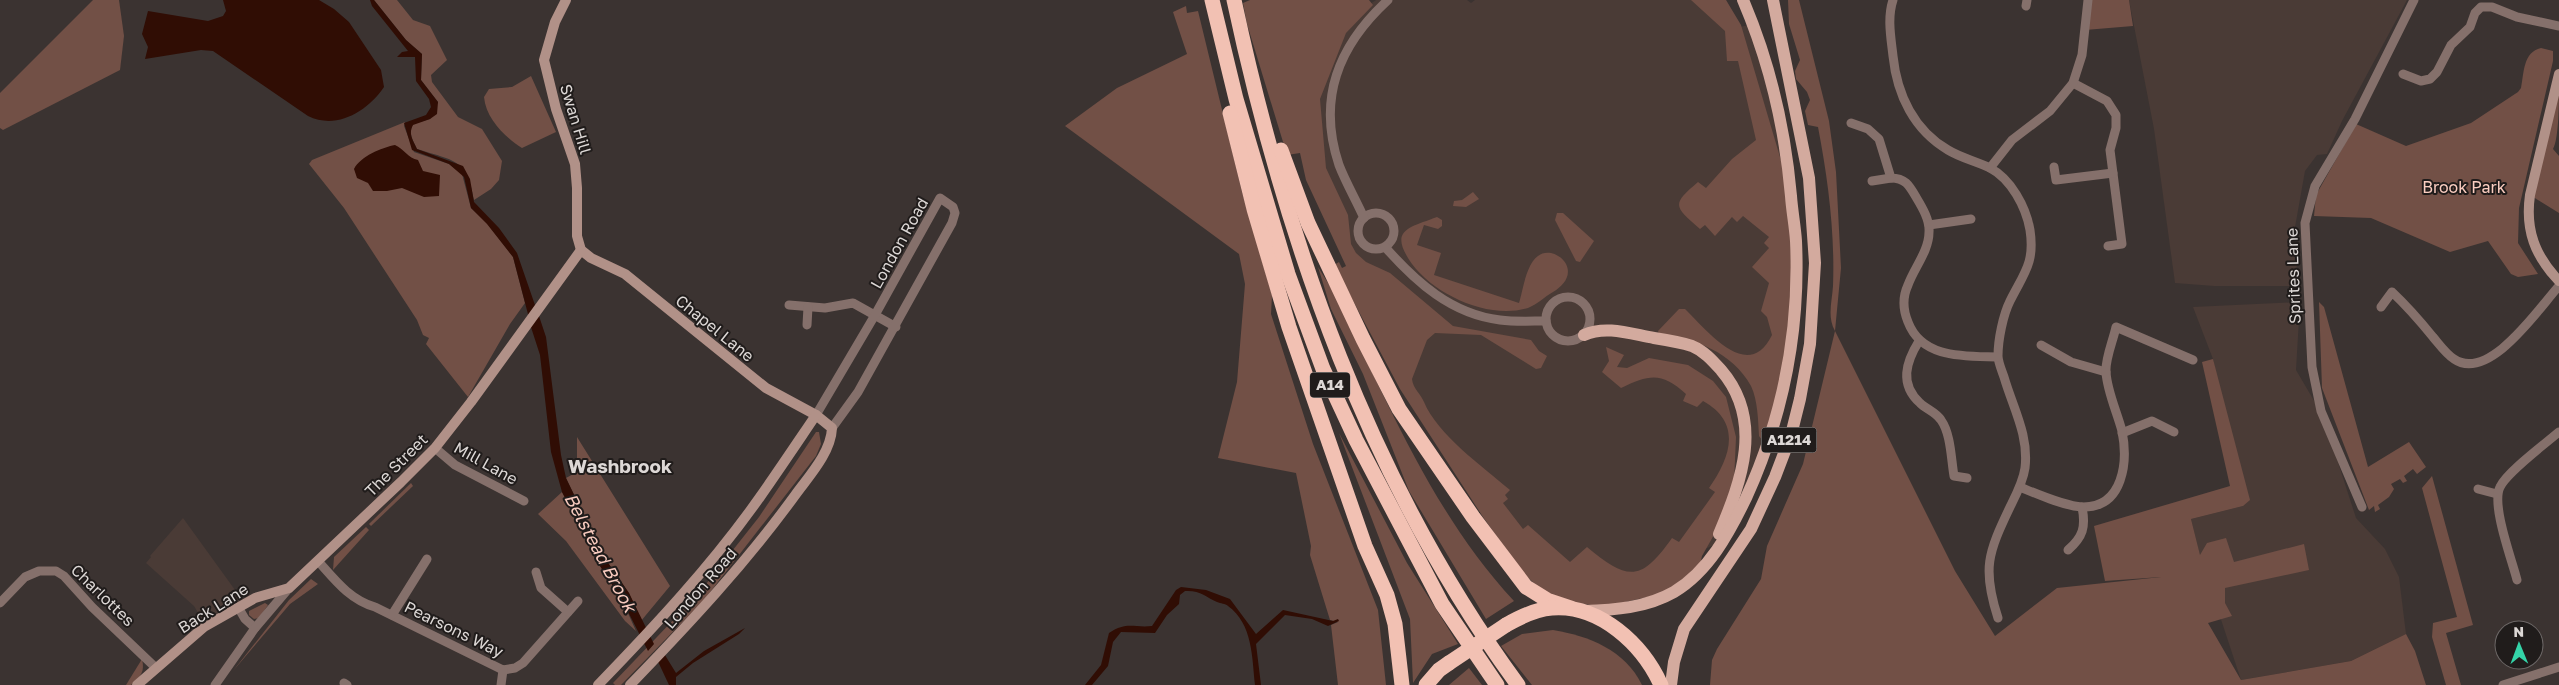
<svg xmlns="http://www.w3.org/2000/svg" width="2559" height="685" viewBox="0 0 2559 685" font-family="'Golos Text',sans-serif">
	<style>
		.built { fill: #4a3b36 }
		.green { fill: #725046 }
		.water { fill: #300d04 }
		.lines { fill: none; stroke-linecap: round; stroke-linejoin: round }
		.street { stroke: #85706b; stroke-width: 9 }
		.secondary { stroke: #b19188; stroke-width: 10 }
		.primary { stroke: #d3aa9e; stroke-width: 12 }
		.highway { stroke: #f2c1b3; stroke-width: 15 }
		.highway-bridge { stroke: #f2c1b3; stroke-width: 15 }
		.labels { text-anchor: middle; stroke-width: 4; stroke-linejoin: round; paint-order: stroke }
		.shield { fill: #201c1b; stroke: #a4a09e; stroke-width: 1 }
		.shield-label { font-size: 15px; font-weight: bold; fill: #ddd8d6 }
		.street-label { font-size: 16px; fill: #ddd8d6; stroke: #201c1b }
		.park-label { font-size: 16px; fill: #fbcec1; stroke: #201c1b }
		.water-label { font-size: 18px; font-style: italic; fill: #f7cabe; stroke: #201c1b }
		.quarter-label { font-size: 19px; font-weight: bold; fill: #ddd8d6; stroke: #201c1b }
	</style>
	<rect width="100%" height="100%" fill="#3b3331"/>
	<g class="built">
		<polygon points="1376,0 1467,0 1471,3 1475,0 1726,0 1740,27 1753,24 1790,172 1776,421 1746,496 1714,545 1650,573 1556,573 1473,483 1374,323 1321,154 1315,106 1325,34"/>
		<polygon points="2129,0 2407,0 2342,121 2327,154 2317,155 2305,171 2292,244 2301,286 2214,286 2175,283 2154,129"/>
		<polygon points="2300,302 2296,370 2323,416 2356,518 2385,549 2399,577 2406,634 2351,661 2241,680 2200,556 2191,519 2243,506 2213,359 2193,307"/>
		<polygon points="183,518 243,601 203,621 194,606 146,563 151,557 150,556"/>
	</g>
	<g class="green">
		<polygon points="93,0 119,0 124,36 120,70 3,130 0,128 0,93"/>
		<path d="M374,0h23l16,20 17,6 17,34 -16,15 1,7 26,35 24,12 20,32 -3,19 -8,9 -17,11c-7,-42 -20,-39 -57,-51 -4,-9 -9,-15 -4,-25l17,-5 8,-17 -17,-22 1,-26 -16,-14z"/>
		<path d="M1250,0h119l4,5 -27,28 -26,66 6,69 22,47 3,29 5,9 10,9 24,11 63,53 78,14 8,11 8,5 -6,12 -5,1 -55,-34 -46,-2 -8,7 -15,39c1,10 9,15 12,23 14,33 58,64 86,88l-5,5 3,4 -5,4 20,26 5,-4 42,37 17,-15c41,34 54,35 85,-9l7,4 36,-50 -6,-4c21,-30 34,-65 -6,-87l-6,6 -14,-6 3,-7c-24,-22 -36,-20 -65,-6l-19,-16 7,-11 -3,-14 18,8 -7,12 10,1 22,-10 39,7 25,16 13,16 10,40 -2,45 -6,28 -26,46 -2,9 -35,28 -62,14 -53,-9 -27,-25 -40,-56 -83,-128 -66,-124 5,-3 3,6 4,-2 -40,-86 -6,-27 -13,2 -40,-131 -4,-21z"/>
		<path d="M1691,0h35l15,25 44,149 5,42 2,76 -9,81 -18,66 -3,1 -3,-4c-1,-15 -1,-35 -8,-50 -19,-34 -55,-47 -92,-52l-1,-3 21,-22h6c22,21 63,75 87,26l-5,-18 -6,-6 8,-28 -17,-16 17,-19 -5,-5 5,-6 -26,-21 -6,6 -5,-5 -17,19 -10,-11 -5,4c-26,-23 -29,-24 -2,-47l8,6 26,-29 24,-19 -18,-79h-11l-2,-30z"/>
		<path d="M1788,0h11l30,121 7,51 5,96 -6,63 120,240 40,65 62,-48 104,-11 -56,4 -11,-55 136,-40 -28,-124 11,-3 37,141 -7,6 -52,13 9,36 7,-12 19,-5 8,24 70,-18 5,26 -84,18v15l7,13 -24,7 33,57 110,-19 55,-27 9,17 11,34h-716l2,-25 5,-11 44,-70 6,-33 36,-82 32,-133c-8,-14 -3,-29 -2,-45 2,-53 -5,-107 -15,-159l-10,-2 -3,-14 5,-11 -3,-8 -11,-13 -1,-8 5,-11 -11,-36z"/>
		<polygon points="2088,0 2129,0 2133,26 2085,30"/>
		<polygon points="1186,6 1187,13 1198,11 1242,192 1272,295 1271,314 1313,444 1378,610 1386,685 1338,685 1331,625 1338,622 1330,620 1310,555 1311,546 1296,473 1218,458 1237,382 1245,284 1239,254 1065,126 1117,88 1187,54 1173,12"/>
		<path d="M2541,48l12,3v10l-34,147 -1,35 20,31 -20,3 -7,-3 -23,-33 -38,11 -79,-34 -57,-2 2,-21 40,-71 50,22 65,-23 47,-31 3,-4c3,-15 2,-36 20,-40z"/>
		<path d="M531,76l25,56 -34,16c-17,-11 -36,-29 -38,-51l5,-8 23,-2z"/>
		<path d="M2559,86c0,15 0,53 -6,63l6,7v57l-29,-18z"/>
		<polygon points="405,122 404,126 414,152 449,164 462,174 471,208 487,223 513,257 525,303 510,324 468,397 426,344 429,338 423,335 417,320 344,208 309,164 312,160"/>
		<polygon points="1473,192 1479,199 1466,207 1453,206 1454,201 1462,200"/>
		<polygon points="1557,213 1563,213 1594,241 1580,262 1576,261 1555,220"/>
		<path d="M1437,217l5,3v6l-4,3 -14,-4 -7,20 24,8 -7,22 85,28c5,-15 8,-54 32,-50 5,1 12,5 15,11 6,12 -3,22 -13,28 -9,5 -15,12 -25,16 -39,12 -93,-13 -116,-44 -24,-34 -4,-36 25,-47z"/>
		<path d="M1318,267l15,24c53,107 99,222 181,310l-28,18 -77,-128 -46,-117 -32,-65z"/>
		<polygon points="2319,302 2324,307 2368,467 2409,442 2426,467 2417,474 2413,469 2404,476 2407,481 2403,483 2400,479 2391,484 2394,489 2389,497 2378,505 2380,509 2375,512 2374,506 2369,510 2322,388"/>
		<polygon points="816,432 819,432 821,444 816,456 704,600 621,685 615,685 613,683 699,593 759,517"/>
		<polygon points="1339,433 1407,563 1458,644 1432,654 1413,683 1410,619"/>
		<polygon points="577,437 670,586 641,621 629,593 604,557 566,478 577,472"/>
		<polygon points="2432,476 2473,625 2446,633 2461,685 2446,685 2432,637 2433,623 2457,617 2422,488"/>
		<polygon points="411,483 413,486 371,526 369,524"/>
		<polygon points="562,492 600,566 622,600 636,631 625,621 566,541 538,514"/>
		<polygon points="366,527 369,530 333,570 334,557"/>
		<polygon points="311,579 318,584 290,604 233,671 289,600"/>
		<polygon points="265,603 268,605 259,618 254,619 249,615 249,611"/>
		<path d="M1553,630c36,6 72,20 89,55h-110l-31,-39 21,-12z"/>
		<path d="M142,659c3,13 -1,17 -11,26h-5z"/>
		<polygon points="1469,668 1482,685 1449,685"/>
	</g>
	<g class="water">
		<path d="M223,0h96l15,9 15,13 32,48 3,17c-17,25 -48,43 -76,29l-95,-65 -12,-1 -56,9 3,-12 -6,-13 6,-23 60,10 15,-5 3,-5z"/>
		<path d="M370,0h4l32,40 16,14 -1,26 17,22 -1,12 -7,5 -17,6c-5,9 0,15 4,24l46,17 7,13 4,23 25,26 18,25 19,55 -7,10 -16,-61 -26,-33 -16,-16 -7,-31 -15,-13 -37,-14 -8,-27 22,-8 5,-8 -2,-8 -13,-18 -1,-24h-18l5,-5 6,-1 -36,-45z"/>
		<path d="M395,145c9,4 13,13 23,15l5,11 17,4 -1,21 -15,1 -22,-9 -15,3h-14l-5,-8 -11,-5 -3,-9c7,-13 27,-21 41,-24z"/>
		<polygon points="537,310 546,337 561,455 566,478 604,557 629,593 654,644 648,651 622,600 600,566 562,492 551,452 540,355 529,321"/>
		<path d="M1181,587l25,3 24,9 26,35 27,-24 50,11 5,-2 1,2 -11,5 -16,-7 -27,-4 -29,29 5,41h-6c-3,-27 -2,-61 -27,-79 -3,-3 -7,-2 -11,-4 -11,-5 -17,-12 -32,-11l-5,4 -1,9 -12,11 -12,18 -34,-1 -8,10 -5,24 -16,19h-7l16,-20 8,-32c18,-12 24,-5 43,-7l24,-36z"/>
		<polygon points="745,628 739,634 693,663 676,677 676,685 669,685 654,653 660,647 676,673 704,651"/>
	</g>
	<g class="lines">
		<g class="street">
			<path d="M1893,0c-6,18 -2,38 0,56 4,39 21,74 55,94 13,8 28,11 42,18 21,11 36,39 40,62 5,33 -6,43 -20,71 -7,14 -12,39 -12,55 0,6 4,15 6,21 9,31 25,58 21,91 -2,14 -9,27 -15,39 -22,46 -28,62 -12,111"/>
			<polyline points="2026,6 2027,0"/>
			<polyline points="2403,74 2421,81 2430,79 2437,72 2451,45 2470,27 2475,13 2481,7 2492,7 2517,17 2559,26"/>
			<polyline points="2073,83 2107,101 2116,115 2116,128 2110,150 2122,244 2108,246"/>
			<path d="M1851,123l17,6 11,10 12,39c14,0 18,7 25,19 6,10 14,23 13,35 0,19 -15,36 -21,53 -6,13 -5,25 0,37 14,37 57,34 89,35"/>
			<polyline points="2054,167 2056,180 2113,173"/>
			<polyline points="1990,168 2012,140 2050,111 2073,83 2082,55 2088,0"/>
			<polyline points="1872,181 1891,178"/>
			<circle cx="1376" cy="231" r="18"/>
			<path d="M1364,218c-8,-18 -18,-35 -25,-53 -22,-66 -1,-119 49,-165"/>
			<polyline points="1929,225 1971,219"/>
			<path d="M1385,247c31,35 66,67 115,73 15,2 31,1 46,1"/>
			<circle cx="1568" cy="319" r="22"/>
			<polyline points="789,305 825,308 853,303 896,327"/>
			<path d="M2381,307l11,-15c15,14 28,29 41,45 6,7 13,17 21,22 35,24 85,-51 105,-73"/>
			<polyline points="807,325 808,307"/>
			<path d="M1919,341c-13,21 -20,43 1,62 6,6 16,9 21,17 10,14 10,39 13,56l13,2"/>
			<polyline points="2041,345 2071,362 2106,372"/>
			<polyline points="816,415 875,315 940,198 953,207 955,213 952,223 858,392 832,428"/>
			<polyline points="2122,433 2152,421 2174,432"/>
			<polyline points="435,448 455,465 524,501"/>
			<path d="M2020,487c17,7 44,19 62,20 42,1 46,-46 40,-76 -5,-19 -15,-40 -16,-59 -1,-13 7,-31 10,-45l77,33"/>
			<polyline points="2478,489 2497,494"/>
			<polyline points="2362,507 2321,411 2312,367 2305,223 2315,186 2355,119 2414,0"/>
			<path d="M2068,550c15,-13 18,-23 14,-43"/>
			<path d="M318,561c17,19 32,39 57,46l128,63 12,-2 8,-5 55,-62"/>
			<polyline points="536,572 541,588 568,612"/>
			<path d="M2517,580c-5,-20 -26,-75 -17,-93 7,-15 45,-43 59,-55"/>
			<polyline points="0,603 25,577 39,571 56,571 64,576 92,607 156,668"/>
			<polyline points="238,607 245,619 255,628"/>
			<polyline points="392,615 427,559"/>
			<polyline points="344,683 347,685"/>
			<polyline points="215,685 255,628 289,588"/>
			<polyline points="501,685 503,670"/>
			<polyline points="2503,685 2559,667"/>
		</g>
		<g class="secondary">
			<path d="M566,0l-11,22 -11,38 12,49 19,55 2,24v48l4,14 10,8 34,16 141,114 50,27 16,13c-1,24 -22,47 -36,66 -50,69 -107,130 -166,191"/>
			<path d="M2559,74l-29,121c-5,35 5,61 29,86"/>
			<polyline points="137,685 204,627 255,598 289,588 401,482 435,448 471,402 581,250"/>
			<path d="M598,685c57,-59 114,-120 162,-188 19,-27 37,-54 56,-82"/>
		</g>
		<g class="primary">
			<path d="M1584,335c22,-10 47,-1 70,3 13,2 26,4 38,8 12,5 20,14 29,24 43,50 21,110 -2,164"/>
			<path d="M1583,611c31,-1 63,-3 91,-19 35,-21 55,-59 72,-94 37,-81 54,-168 50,-257 -1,-15 -4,-30 -5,-45 -6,-68 -21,-133 -48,-196"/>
			<polyline points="1671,685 1674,662 1684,629 1751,529 1775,477 1791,435 1800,399 1810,344 1815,263 1809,178 1773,0"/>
		</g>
		<g class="highway">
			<polyline points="1212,0 1236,99 1288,274 1323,369 1356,440 1442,604 1497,685"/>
			<path d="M1234,0c52,243 136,483 284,685"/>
			<polyline points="1230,113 1254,209 1289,327 1365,546 1387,595 1395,624 1402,685"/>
			<polyline points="1281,150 1308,223 1363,339 1399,409 1473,517 1526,587 1547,600 1571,608"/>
			<path d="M1506,625c14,-8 30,-16 46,-17 48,-4 91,37 109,77"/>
			<polyline points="1426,685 1439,670 1449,663"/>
		</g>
		<polyline class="highway-bridge" points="1449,663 1506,625"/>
	</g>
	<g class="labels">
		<g class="shield">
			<rect x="1310" y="372.5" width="40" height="25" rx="4"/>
			<rect x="1761.5" y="427.5" width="55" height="25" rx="4"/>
		</g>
		<g class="shield-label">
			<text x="1330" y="390">A14</text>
			<text x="1789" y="445">A1214</text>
		</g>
		<g class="street-label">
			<text transform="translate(576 119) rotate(73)" y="6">Swan Hill</text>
			<text transform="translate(899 243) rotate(-61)" y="6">London Road</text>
			<text transform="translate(2293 276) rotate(-92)" y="6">Sprites Lane</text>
			<text transform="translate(715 328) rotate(39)" y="6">Chapel Lane</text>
			<text transform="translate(486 463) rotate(29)" y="6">Mill Lane</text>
			<text transform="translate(396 465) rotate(-45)" y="6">The Street</text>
			<text transform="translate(700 588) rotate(-49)" y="6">London Road</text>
			<text transform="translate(103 595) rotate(44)" y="6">Charlottes</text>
			<text transform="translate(213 608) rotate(-32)" y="6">Back Lane</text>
			<text transform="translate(454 629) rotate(26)" y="6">Pearsons Way</text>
		</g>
		<g class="park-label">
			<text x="2464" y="193">Brook Park</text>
		</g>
		<g class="water-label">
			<text transform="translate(600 553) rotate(62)" y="6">Belstead Brook</text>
		</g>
		<g class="quarter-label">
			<text x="620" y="473">Washbrook</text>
		</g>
	</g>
	<g transform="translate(2519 645) rotate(359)"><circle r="24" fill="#201c1b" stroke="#6c6766"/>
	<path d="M0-4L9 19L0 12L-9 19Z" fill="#34d4a8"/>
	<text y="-8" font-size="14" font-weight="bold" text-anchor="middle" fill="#ddd8d6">N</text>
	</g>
</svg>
